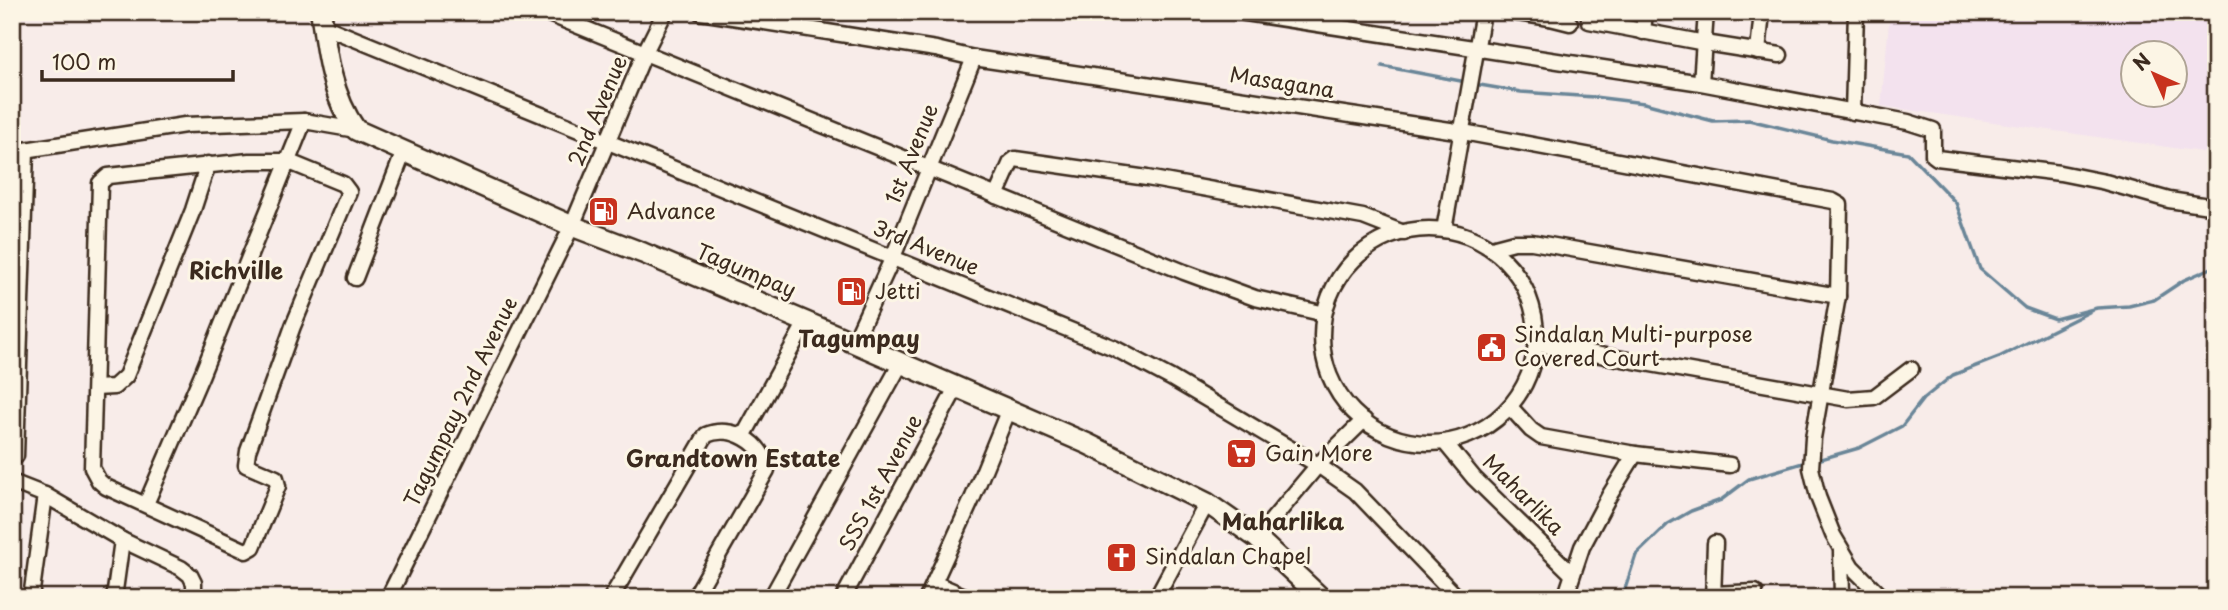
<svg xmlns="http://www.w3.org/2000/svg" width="2228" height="610" viewBox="0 0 2228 610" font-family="'Playpen Sans',sans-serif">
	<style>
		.built { fill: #f3e2ee; fill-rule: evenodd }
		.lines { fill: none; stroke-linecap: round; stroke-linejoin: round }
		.stream { stroke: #6b8698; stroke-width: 3.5 }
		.street-casing { stroke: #3b2a1e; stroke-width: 19 }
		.secondary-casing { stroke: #3b2a1e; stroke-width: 24 }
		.street { stroke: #fcf5e5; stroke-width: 14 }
		.secondary { stroke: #fcf5e5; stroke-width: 19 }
		.labels { text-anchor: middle; stroke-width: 6; stroke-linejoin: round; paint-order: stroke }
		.street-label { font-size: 21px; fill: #3b2a1e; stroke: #fcf5e5 }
		.poi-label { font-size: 21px; fill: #3b2a1e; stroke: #fcf5e5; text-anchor: start }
		.neighbourhood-label { font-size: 23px; font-weight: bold; fill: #3b2a1e; stroke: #fcf5e5 }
	</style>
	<rect width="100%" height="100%" fill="#f8ece9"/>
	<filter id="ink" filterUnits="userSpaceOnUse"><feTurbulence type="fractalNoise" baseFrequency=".0143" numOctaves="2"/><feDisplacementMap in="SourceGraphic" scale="14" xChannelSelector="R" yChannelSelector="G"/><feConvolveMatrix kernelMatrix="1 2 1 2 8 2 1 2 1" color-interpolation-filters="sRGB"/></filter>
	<g filter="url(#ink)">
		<path class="built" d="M1890,12h326v142l-335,-48zM2134,52h42v42h-42z"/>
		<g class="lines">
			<g class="stream">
				<polyline points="1382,66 1466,82"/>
				<polyline points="1474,84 1521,92 1594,97 1644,103 1713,121 1749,120 1832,140 1908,153 1956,203 1980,269 2025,308 2055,319 2097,308 2129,306 2154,300 2184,280 2216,266"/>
				<polyline points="1814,461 1859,448 1902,426 1923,399 1953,375 1999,357 2089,312"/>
				<polyline points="1622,598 1636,555 1668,524 1691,511 1721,500 1749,479 1806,462"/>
			</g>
			<defs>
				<g id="street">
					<polyline points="544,12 1184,272 1255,298 1321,313"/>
					<polyline points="700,12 936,49 974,58 1463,132 1833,201 1840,205 1838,296 1813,438 1811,468 1818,497 1833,535 1852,567 1883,598"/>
					<polyline points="1239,12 1701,83 1908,122 1933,130 1933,155 1937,158 2060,173 2105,182 2169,200 2216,207"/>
					<polyline points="1511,12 1550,18 1551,12"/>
					<polyline points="1589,12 1589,21 1705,43 1780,55"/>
					<polyline points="1550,18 1570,23"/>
					<polyline points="323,26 1114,348 1171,378 1318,465 1355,491 1458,598"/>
					<polyline points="1643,32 1645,12"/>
					<polyline points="1758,52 1762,12"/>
					<polyline points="1701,83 1706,12"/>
					<polyline points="1853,112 1856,12"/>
					<polyline points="12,152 185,125 304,121 356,130"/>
					<polygon points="249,161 287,161 343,184 349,192 293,326 248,451 246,465 276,478 278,486 253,547 246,551 106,487 99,481 92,468 100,183 108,176"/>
					<polyline points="996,196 1011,162 1015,159 1147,178 1363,217 1404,233"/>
					<circle cx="1429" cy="336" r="107"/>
					<polyline points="1444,230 1483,12"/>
					<polyline points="1495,247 1514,242 1532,242 1838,296"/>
					<polyline points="355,278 404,151"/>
					<polyline points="854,342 893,257 974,58"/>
					<polyline points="1538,344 1848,399 1874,397 1911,369"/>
					<polyline points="95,388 114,387 126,376 193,210 208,164"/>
					<polyline points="1511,408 1531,430 1541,437 1635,454 1730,465"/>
					<polyline points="744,435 806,322"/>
					<polyline points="1446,444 1474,478 1572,574"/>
					<polyline points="16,456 26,150"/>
					<polyline points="12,482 45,495 31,598"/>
					<polyline points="45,495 122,540 181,568 190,575 194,583 194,598"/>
					<polyline points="146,504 202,374 304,121"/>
					<polyline points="1257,538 1318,465 1364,420"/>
					<polyline points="1841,550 1842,598"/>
					<polyline points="934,583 969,598"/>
					<polyline points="1713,594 1755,592"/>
					<polyline points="114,598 122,540"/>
					<polyline points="388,598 572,226 645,52 665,12"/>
					<path d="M611,598l95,-163c25,-11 58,7 61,35l-73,128"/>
					<polyline points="771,598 901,363"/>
					<polyline points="843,598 956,388"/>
					<polyline points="927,598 973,497 1009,409"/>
					<polyline points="1156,598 1207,503"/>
					<polyline points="1565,598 1582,547 1609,496 1635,454"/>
					<polyline points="1713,598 1715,543"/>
				</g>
				<path id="secondary" d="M321,12c5,41 11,85 35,118l216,96 71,27 163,69 282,122 119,59 50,35 64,60"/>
			</defs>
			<use href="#street" class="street-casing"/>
			<use href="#secondary" class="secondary-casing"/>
			<use href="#street" class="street"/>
			<use href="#secondary" class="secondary"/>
		</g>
	</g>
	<defs>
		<symbol id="fuel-square" viewBox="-11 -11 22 22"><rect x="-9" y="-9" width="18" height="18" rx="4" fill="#c8321e" stroke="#fcf5e5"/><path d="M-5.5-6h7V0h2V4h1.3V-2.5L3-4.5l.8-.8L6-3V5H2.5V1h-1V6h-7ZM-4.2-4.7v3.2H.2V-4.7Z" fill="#fff"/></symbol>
		<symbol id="civic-square" viewBox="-11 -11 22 22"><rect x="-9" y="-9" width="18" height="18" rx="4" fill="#c8321e" stroke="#fcf5e5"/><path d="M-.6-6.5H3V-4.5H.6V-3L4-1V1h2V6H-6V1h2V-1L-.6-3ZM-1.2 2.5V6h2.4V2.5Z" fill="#fff"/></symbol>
		<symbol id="supermarket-square" viewBox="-11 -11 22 22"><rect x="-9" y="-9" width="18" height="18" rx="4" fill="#c8321e" stroke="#fcf5e5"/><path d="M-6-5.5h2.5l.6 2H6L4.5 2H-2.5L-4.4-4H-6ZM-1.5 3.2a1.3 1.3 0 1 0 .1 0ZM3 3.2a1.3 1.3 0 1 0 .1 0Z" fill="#fff"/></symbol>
		<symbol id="church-square" viewBox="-11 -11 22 22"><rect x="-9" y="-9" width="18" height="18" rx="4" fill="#c8321e" stroke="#fcf5e5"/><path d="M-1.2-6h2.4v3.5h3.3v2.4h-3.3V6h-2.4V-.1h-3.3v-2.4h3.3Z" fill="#fff"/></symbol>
	</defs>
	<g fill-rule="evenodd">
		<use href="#fuel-square" x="586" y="194" width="35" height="35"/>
		<use href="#fuel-square" x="834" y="274" width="35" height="35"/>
		<use href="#civic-square" x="1474" y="330" width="35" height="35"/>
		<use href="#supermarket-square" x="1224" y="436" width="35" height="35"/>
		<use href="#church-square" x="1104" y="540" width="35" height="35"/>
	</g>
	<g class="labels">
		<g class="street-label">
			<text transform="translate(1282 83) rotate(9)" y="7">Masagana</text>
			<text transform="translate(598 111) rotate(-67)" y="7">2nd Avenue</text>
			<text transform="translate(912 154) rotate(-68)" y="7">1st Avenue</text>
			<text transform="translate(926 248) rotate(22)" y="7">3rd Avenue</text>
			<text transform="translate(746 271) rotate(23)" y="7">Tagumpay</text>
			<text transform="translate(461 402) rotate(-64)" y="7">Tagumpay 2nd Avenue</text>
			<text transform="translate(881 483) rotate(-62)" y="7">SSS 1st Avenue</text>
			<text transform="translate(1523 495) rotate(45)" y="7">Maharlika</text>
		</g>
		<g class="poi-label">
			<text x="627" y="219">Advance</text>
			<text x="875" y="299">Jetti</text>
			<text x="1514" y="342">Sindalan Multi-purpose<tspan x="1514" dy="24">Covered Court</tspan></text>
			<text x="1265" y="461">Gain More</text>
			<text x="1145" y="564">Sindalan Chapel</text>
		</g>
		<g class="neighbourhood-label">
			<text x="236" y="279">Richville</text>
			<text x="859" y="347">Tagumpay</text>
			<text x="733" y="467">Grandtown Estate</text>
			<text x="1283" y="530">Maharlika</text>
		</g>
	</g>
	<rect width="2228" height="610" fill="none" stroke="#fcf5e5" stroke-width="42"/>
	<rect x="21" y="21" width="2186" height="568" fill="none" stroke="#3b2a1e" stroke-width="2.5" filter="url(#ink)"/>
	<g transform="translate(2154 74) rotate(315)"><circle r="33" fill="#fcf5e5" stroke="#afa495" stroke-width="2"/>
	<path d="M0-5L12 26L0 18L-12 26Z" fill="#c8321e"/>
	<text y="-10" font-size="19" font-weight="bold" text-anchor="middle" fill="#3b2a1e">N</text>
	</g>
	<path d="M42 70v10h191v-10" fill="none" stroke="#3b2a1e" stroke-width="3.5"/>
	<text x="52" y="70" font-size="21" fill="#3b2a1e" stroke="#fcf5e5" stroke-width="5" paint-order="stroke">100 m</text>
</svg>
